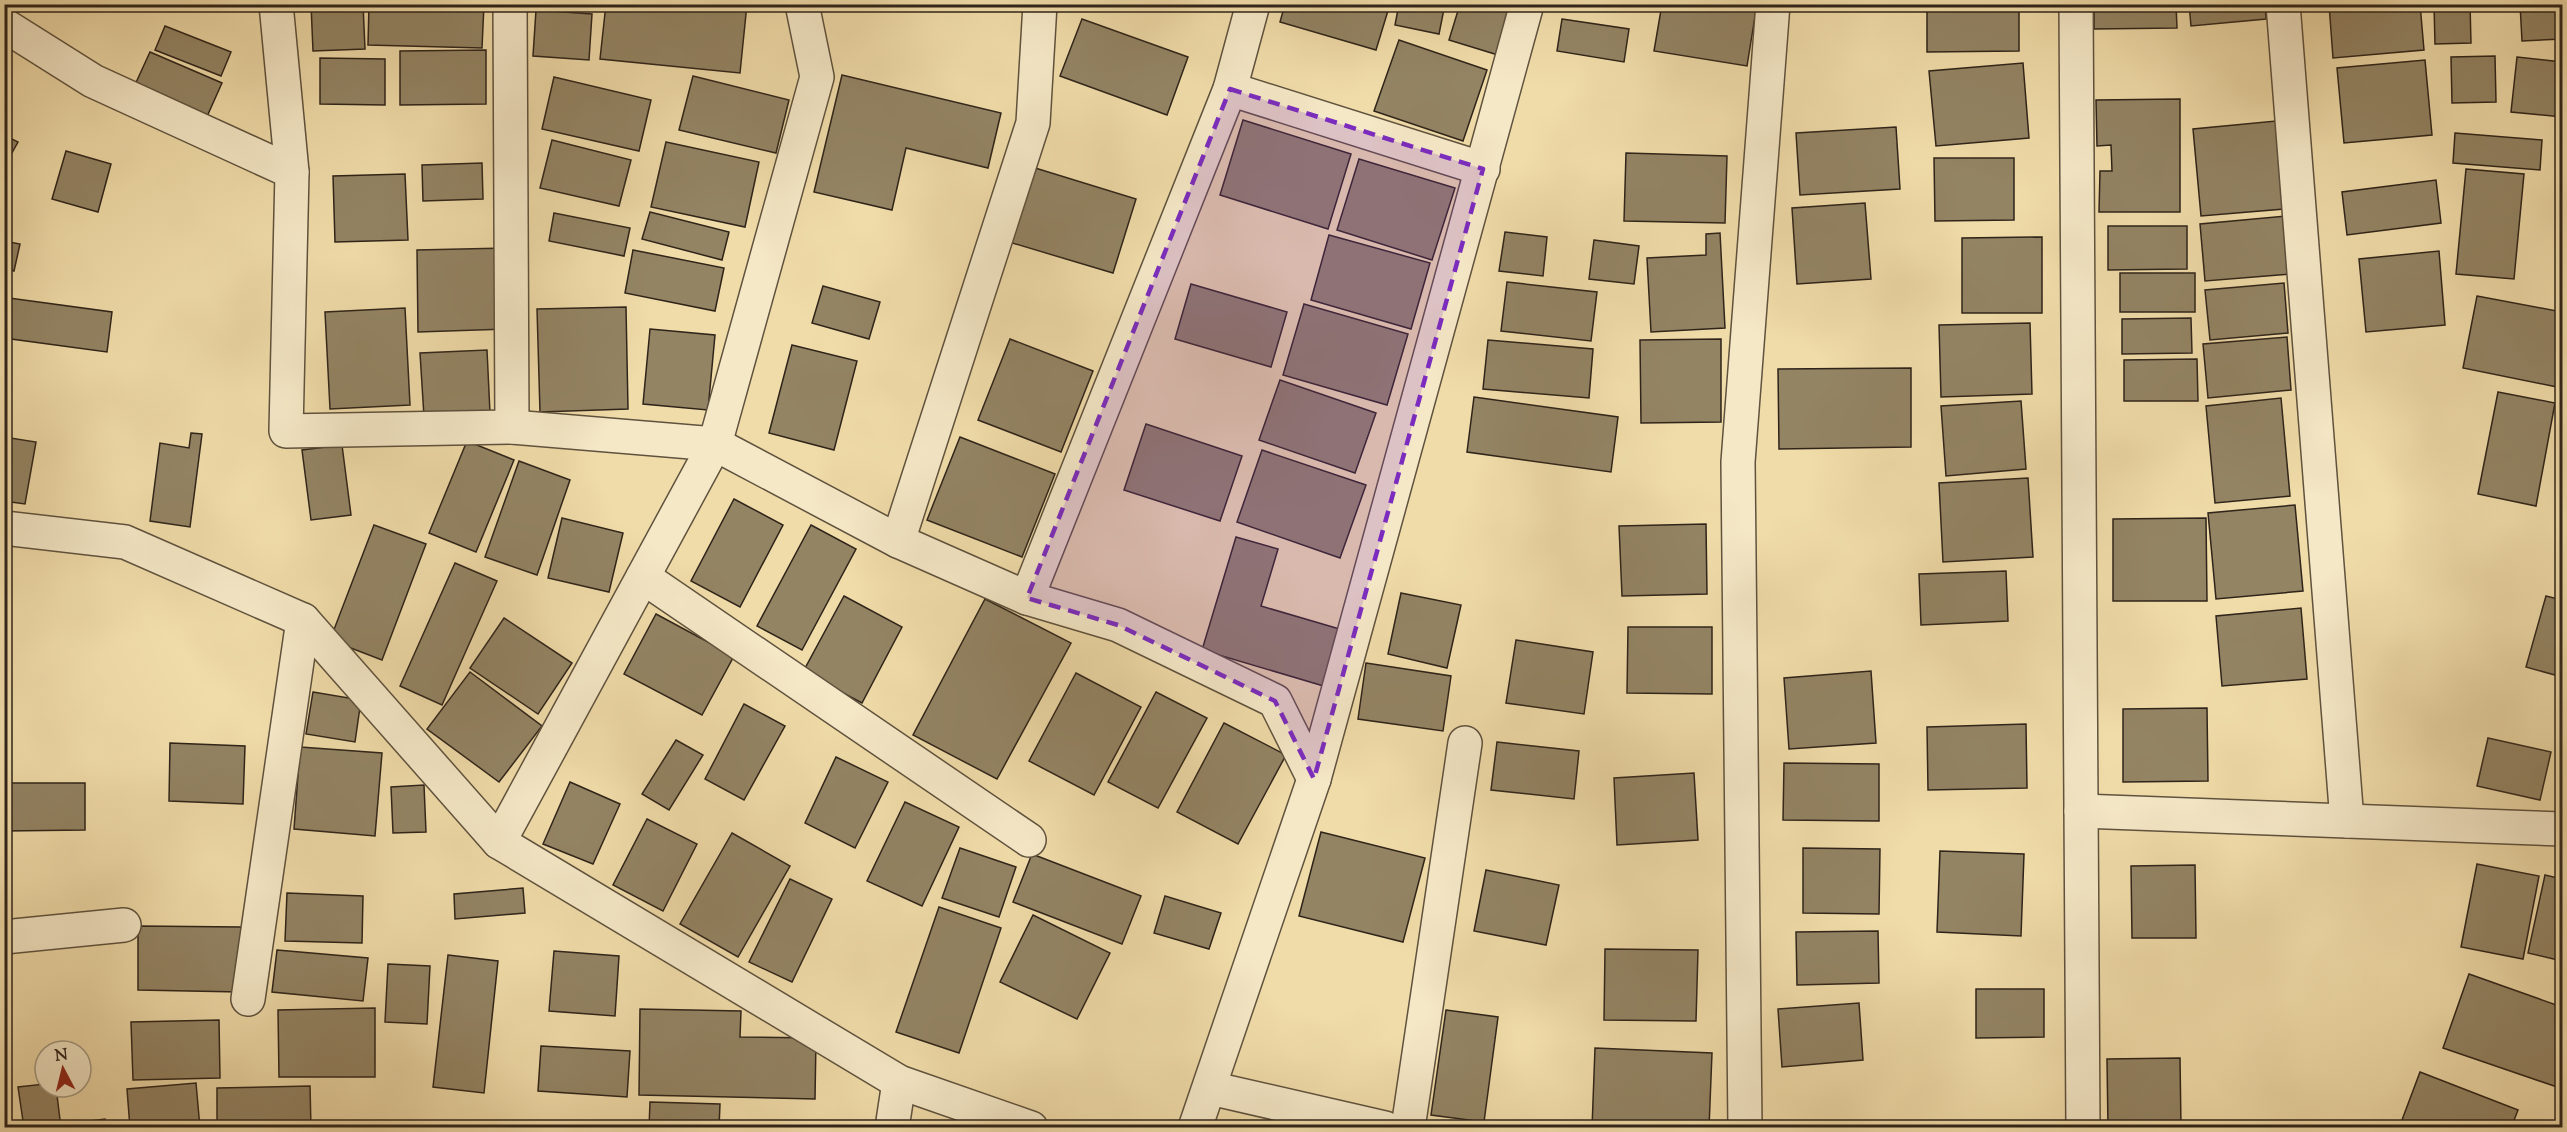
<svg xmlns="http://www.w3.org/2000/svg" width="2567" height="1132" viewBox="0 0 2567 1132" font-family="'Sorts Mill Goudy',serif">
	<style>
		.building { fill: #938464; stroke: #2f241a; stroke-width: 1.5 }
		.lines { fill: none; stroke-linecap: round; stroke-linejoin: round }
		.street-casing { stroke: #5f523e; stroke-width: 36 }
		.street { stroke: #f5e8c7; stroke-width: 33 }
		.marked { fill: #7b2cbf; fill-opacity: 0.2; stroke: #7b2cbf; stroke-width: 4.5; stroke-dasharray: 12 8; stroke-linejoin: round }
	</style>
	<rect width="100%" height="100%" fill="#f0dca9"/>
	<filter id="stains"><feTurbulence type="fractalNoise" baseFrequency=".00333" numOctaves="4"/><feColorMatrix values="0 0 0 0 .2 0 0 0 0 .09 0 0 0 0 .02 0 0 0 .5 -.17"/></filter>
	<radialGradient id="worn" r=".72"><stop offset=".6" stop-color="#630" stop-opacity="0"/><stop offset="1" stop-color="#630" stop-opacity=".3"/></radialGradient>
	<g class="building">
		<polygon points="311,4 363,4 365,49 313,51"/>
		<polygon points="369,4 484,4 482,48 368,45"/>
		<polygon points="606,4 747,4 740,73 600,59"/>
		<polygon points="1285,4 1390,4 1376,50 1280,22"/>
		<polygon points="1399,4 1445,4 1439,34 1395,25"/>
		<polygon points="1460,4 1514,4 1498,55 1449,40"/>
		<polygon points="1662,4 1757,4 1747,66 1654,51"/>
		<polygon points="1927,4 2019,4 2019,51 1927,52"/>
		<polygon points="2094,4 2176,4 2177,28 2094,29"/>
		<polygon points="2189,4 2265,4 2266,19 2191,26"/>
		<polygon points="2329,4 2420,4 2424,50 2333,58"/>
		<polygon points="2434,4 2470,4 2471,43 2435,44"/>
		<polygon points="2520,4 2562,4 2562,39 2522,41"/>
		<polygon points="536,10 592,14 589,60 533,56"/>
		<polygon points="1082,19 1188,57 1167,115 1060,76"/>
		<polygon points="1562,19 1629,29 1624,62 1557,51"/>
		<polygon points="165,26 231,52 221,76 155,50"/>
		<polygon points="1399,40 1487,70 1463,141 1374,111"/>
		<polygon points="486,50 486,104 400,105 400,51"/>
		<polygon points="150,52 222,83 205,121 133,89"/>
		<polygon points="2495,56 2496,102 2452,103 2451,57"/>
		<polygon points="2517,57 2562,62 2562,117 2511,112"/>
		<polygon points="320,58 385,59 385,105 320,104"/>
		<polygon points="2425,60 2432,135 2344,143 2337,68"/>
		<polygon points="2023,63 2029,138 1936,146 1929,71"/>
		<polygon points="842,75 1001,113 988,168 906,148 892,210 814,192"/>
		<polygon points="693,76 789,100 776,153 679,130"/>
		<polygon points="554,77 651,100 639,151 542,129"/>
		<polygon points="2180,99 2180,212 2099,212 2100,171 2112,171 2111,145 2097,146 2096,100"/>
		<polygon points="1243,120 1351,154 1328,229 1220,195"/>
		<polygon points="2276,121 2284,209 2201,216 2193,129"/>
		<polygon points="1896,127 1900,189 1800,195 1796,133"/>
		<polygon points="2455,133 2542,140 2540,170 2453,163"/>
		<polygon points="4,135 18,142 4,167"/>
		<polygon points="552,140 631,160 619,206 540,188"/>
		<polygon points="666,142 759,162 745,227 651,207"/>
		<polygon points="66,151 111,164 98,212 52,199"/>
		<polygon points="1626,153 1727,156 1725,223 1624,221"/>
		<polygon points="1934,158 2014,158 2014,220 1935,221"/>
		<polygon points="1359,159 1455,188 1432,260 1337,230"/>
		<polygon points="482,163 483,199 423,201 422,165"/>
		<polygon points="1032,167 1136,199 1113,273 1009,242"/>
		<polygon points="2466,169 2524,174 2514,279 2456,274"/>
		<polygon points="405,174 408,240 335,242 333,176"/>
		<polygon points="2436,180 2441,223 2347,235 2342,192"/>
		<polygon points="1865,203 1871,279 1797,284 1792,208"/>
		<polygon points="650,212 729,232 722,260 642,239"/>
		<polygon points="554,213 630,228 624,256 549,241"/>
		<polygon points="2286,216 2291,274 2205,281 2200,224"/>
		<polygon points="2108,226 2187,226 2187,269 2108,270"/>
		<polygon points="1505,232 1547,237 1543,276 1499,271"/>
		<polygon points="1720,233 1725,328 1651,332 1647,258 1706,255 1706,234"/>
		<polygon points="1329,235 1430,263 1411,329 1311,300"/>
		<polygon points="2042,237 2042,313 1962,313 1962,238"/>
		<polygon points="1594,240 1639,246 1634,284 1589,279"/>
		<polygon points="4,241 20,244 14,271 4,268"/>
		<polygon points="506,248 507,329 418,332 417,250"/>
		<polygon points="633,250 724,268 715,311 625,293"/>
		<polygon points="2439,251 2445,325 2366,332 2359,259"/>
		<rect x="2120" y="273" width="75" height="39"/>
		<polygon points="1507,282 1597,292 1591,341 1501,331"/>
		<polygon points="2284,283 2288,333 2210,340 2205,290"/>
		<polygon points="1191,284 1287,312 1271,367 1175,339"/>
		<polygon points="823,286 880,302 869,339 812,323"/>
		<polygon points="2477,296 2562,312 2562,388 2463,368"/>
		<polygon points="9,298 112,312 107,352 4,338"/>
		<polygon points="1304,304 1408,334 1387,405 1283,375"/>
		<polygon points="626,307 628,409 540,412 537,309"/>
		<polygon points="405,308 410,405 330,409 325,312"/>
		<polygon points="2191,318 2192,353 2122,354 2122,319"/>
		<polygon points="2030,323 2032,394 1941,397 1939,325"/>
		<polygon points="650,329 715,335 708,410 643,404"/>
		<polygon points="2287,337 2291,390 2208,398 2203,344"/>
		<polygon points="1010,339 1093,371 1061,452 978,420"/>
		<polygon points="1721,339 1721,422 1641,423 1640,340"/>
		<polygon points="1488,340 1593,349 1589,398 1483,389"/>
		<polygon points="792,345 857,361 834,450 769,433"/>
		<polygon points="487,350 490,413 424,417 420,353"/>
		<polygon points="2197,359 2198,401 2124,401 2124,360"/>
		<polygon points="1911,368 1911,447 1779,449 1778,369"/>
		<polygon points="1280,380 1376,413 1355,473 1259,440"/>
		<polygon points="2498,392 2555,403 2536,506 2478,494"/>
		<polygon points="1474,397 1618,417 1611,472 1467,452"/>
		<polygon points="2281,398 2290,496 2215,503 2206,406"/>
		<polygon points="2021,401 2026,469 1946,476 1941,406"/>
		<polygon points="1146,424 1242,456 1220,521 1124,490"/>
		<polygon points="191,433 202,434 190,527 150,521 160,443 189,448"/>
		<polygon points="4,437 36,442 25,504 4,501"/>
		<polygon points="960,437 1055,474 1022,557 927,520"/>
		<polygon points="467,441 514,460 476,552 429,533"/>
		<polygon points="342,445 351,515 311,520 302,450"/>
		<polygon points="1262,450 1366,485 1340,558 1237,522"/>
		<polygon points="519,461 570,480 537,575 485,557"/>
		<polygon points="2028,478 2033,557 1943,562 1939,483"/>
		<polygon points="734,499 783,525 740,607 691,581"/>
		<polygon points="2295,505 2303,591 2216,599 2208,513"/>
		<polygon points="562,518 623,533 609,592 548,578"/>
		<polygon points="2206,518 2207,601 2113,601 2113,519"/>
		<polygon points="1706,524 1707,594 1622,596 1619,526"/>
		<polygon points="374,525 426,544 382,660 330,640"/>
		<polygon points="811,525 856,549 802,650 757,626"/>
		<polygon points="1236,537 1278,549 1261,606 1343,630 1327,687 1202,650"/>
		<polygon points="455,563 497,581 442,705 400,686"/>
		<polygon points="2006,571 2008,621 1921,625 1919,574"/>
		<polygon points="1401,593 1461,605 1447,668 1388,654"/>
		<polygon points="844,596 902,627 862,703 803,672"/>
		<polygon points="2546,596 2562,600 2562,677 2526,667"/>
		<polygon points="985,599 1071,643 997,779 913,735"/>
		<polygon points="2301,608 2307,679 2222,686 2216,616"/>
		<polygon points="656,614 734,656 702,715 624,674"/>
		<polygon points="504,618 572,663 538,714 470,668"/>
		<polygon points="1628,627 1712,627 1712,694 1627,693"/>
		<polygon points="1516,640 1593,652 1584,714 1506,703"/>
		<polygon points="1366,663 1451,676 1443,731 1358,719"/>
		<polygon points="1871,671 1876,743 1789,749 1784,678"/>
		<polygon points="470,672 542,726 499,782 427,729"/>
		<polygon points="1076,673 1141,707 1094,795 1029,761"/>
		<polygon points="313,692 361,700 355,742 306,734"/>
		<polygon points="1156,692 1207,718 1158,808 1108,782"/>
		<polygon points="744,704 785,726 744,800 705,779"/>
		<polygon points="2207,708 2208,781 2123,782 2123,709"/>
		<polygon points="1224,723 1286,755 1238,844 1177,812"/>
		<polygon points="2026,724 2027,788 1928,790 1927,727"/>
		<polygon points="2488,738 2551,752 2540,800 2477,786"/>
		<polygon points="676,740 703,755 669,810 642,794"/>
		<polygon points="1497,742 1579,751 1574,799 1491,790"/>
		<polygon points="170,743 245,746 243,804 169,801"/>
		<polygon points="300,747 382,753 375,836 294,829"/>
		<polygon points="836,757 888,782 855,848 805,823"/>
		<polygon points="1784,763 1879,764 1879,821 1783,820"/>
		<polygon points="1694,773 1698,840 1617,845 1614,778"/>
		<polygon points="570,782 620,804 593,864 543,844"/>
		<polygon points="4,783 85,783 85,830 4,831"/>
		<polygon points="424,785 426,832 393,833 391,787"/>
		<polygon points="905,802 959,827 922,906 867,881"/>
		<polygon points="647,819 697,844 663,911 613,885"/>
		<polygon points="1321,832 1425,858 1403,942 1299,916"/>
		<polygon points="732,833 790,866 738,957 680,924"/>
		<polygon points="960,848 1016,867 999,917 942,898"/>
		<polygon points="1803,848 1880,849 1879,914 1803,913"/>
		<polygon points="1940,851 2024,854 2021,936 1937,932"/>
		<polygon points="1032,854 1141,896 1122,944 1013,902"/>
		<polygon points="2477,864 2539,876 2523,959 2461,947"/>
		<polygon points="2195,865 2196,938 2132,938 2131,866"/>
		<polygon points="1486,870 1559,885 1546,945 1474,931"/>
		<polygon points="2545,875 2562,879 2562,961 2528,953"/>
		<polygon points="790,879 832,899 792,982 749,962"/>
		<polygon points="523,888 525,913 455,919 454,894"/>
		<polygon points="287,893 363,896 362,943 285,941"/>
		<polygon points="1165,896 1221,913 1209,949 1154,933"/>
		<polygon points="939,907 1001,928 959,1053 896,1032"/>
		<polygon points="1033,915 1110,953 1077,1019 1000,982"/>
		<polygon points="138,926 241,927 240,992 138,990"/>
		<polygon points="1878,931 1879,983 1797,985 1796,932"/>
		<polygon points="1605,949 1698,950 1696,1021 1604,1020"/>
		<polygon points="277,950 368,958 363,1001 272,992"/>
		<polygon points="554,951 619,956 615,1016 549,1011"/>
		<polygon points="448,955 498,961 484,1093 433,1087"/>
		<polygon points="388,964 430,966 427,1024 385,1022"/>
		<polygon points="2469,974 2562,1007 2562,1083 2560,1088 2443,1048"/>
		<polygon points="1976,989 2044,989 2044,1037 1976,1038"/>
		<polygon points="1859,1003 1863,1060 1782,1067 1778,1009"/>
		<polygon points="375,1008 375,1077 279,1077 278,1010"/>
		<polygon points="640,1009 741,1011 740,1037 816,1038 815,1099 639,1095"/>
		<polygon points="1446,1010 1498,1017 1484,1122 1431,1115"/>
		<polygon points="219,1020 220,1078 133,1080 131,1022"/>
		<polygon points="541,1046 630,1051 627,1097 538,1091"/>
		<polygon points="1595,1048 1712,1053 1709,1128 1592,1128"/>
		<polygon points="2180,1058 2181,1128 2108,1128 2107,1059"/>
		<polygon points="2420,1072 2518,1110 2511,1128 2399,1128"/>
		<polygon points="196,1083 200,1128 130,1128 127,1089"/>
		<polygon points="45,1084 45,1087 56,1087 61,1128 24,1128 18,1087"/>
		<polygon points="310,1086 311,1128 217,1128 217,1088"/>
		<polygon points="650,1102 720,1104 719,1128 649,1128"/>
		<polygon points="105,1119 106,1128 68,1128 67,1124"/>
		<polygon points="386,1124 386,1128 338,1128"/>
	</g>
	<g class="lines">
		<defs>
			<g id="street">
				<polyline points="276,4 292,172 286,431 512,427 715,444 898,541 1027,598 1118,625 1275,701 1314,779"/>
				<polyline points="510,4 512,427"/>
				<polyline points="2076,4 2083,1128"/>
				<polyline points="2283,4 2347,821"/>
				<polyline points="4,25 93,81 292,172"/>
				<polyline points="1230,89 1483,169"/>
				<polyline points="4,528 125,542 303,620 499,842 899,1082 1031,1128"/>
				<polyline points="898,541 1033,123 1040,4"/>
				<polyline points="643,577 1029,840"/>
				<polyline points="1027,598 1230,89 1253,4"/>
				<polyline points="2081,811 2562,829"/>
				<polyline points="499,842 715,444 817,77 802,4"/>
				<polyline points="4,937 124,925"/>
				<polyline points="248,999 303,620"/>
				<polyline points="1210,1088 1385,1128"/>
				<polyline points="892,1128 899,1082"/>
				<polyline points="1195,1128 1314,779 1527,4"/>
				<polyline points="1408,1128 1465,743"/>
				<polyline points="1745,1128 1738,462 1773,4"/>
			</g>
		</defs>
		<use href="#street" class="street-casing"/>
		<use href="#street" class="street"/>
	</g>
	<path class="marked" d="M1230,89l253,80 -169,610 -39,-78 -157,-76 -91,-27z"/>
	<rect width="2567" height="1132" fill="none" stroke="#f0dca9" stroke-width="24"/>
	<rect x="6" y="6" width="2555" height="1120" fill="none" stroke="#2f241a" stroke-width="3"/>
	<rect x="12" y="12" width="2543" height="1108" fill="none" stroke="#2f241a" stroke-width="1.5"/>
	<g transform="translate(63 1069) rotate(353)"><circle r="28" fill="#f5e8c7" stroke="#a69a82" stroke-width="1.5"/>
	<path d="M0-4.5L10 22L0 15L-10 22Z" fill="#8f2418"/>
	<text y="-9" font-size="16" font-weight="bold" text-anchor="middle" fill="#2f241a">N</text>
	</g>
	<rect width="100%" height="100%" filter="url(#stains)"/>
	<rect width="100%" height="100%" fill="url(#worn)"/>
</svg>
